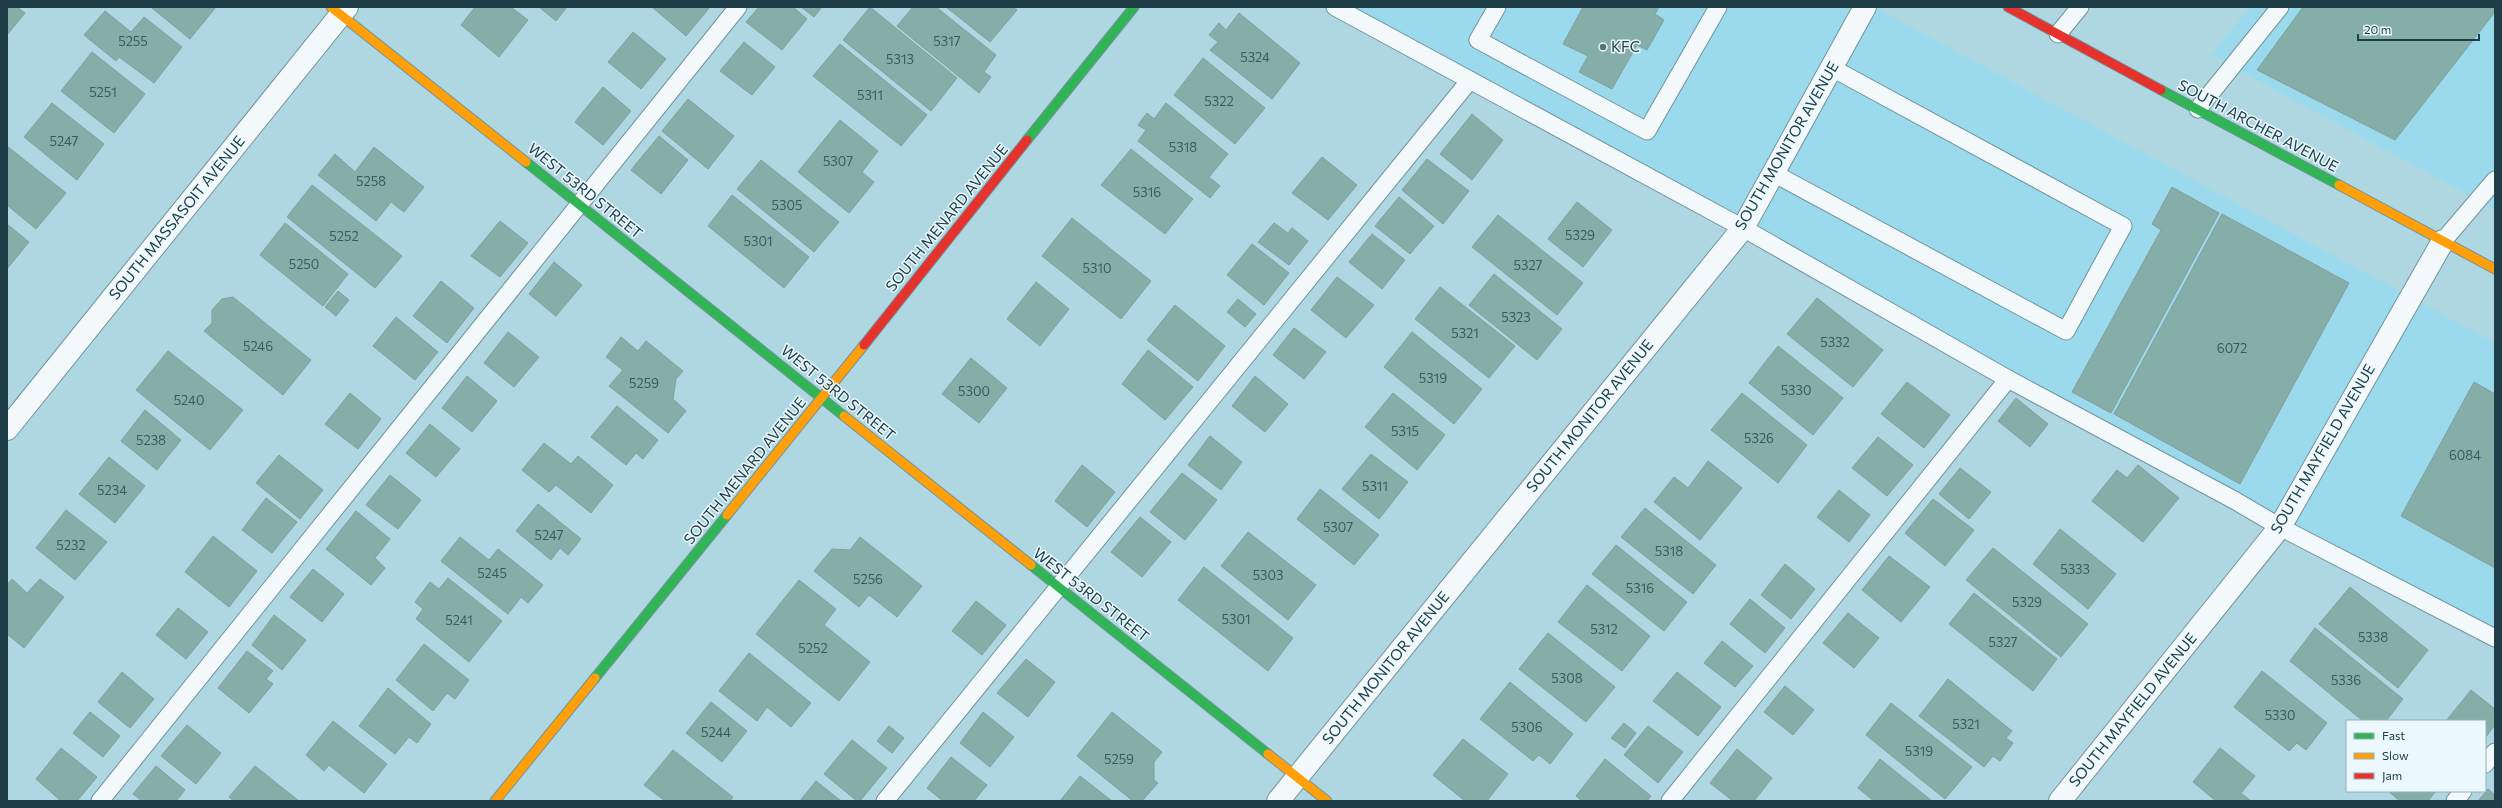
<svg xmlns="http://www.w3.org/2000/svg" width="2502" height="808" viewBox="0 0 2502 808" font-family="Commissioner,sans-serif">
	<style>
		.built { fill: #9adaec }
		.building { fill: #86aea8; stroke: #829e9e }
		.lines { fill: none; stroke-linecap: round; stroke-linejoin: round }
		.lane-casing { stroke: #72939c; stroke-width: 19 }
		.street-casing { stroke: #72939c; stroke-width: 24 }
		.fast-casing { stroke: #72939c; stroke-width: 11 }
		.slow-casing { stroke: #72939c; stroke-width: 11 }
		.jam-casing { stroke: #72939c; stroke-width: 11 }
		.lane { stroke: #f3f9fb; stroke-width: 17 }
		.street { stroke: #f3f9fb; stroke-width: 22 }
		.fast { stroke: #30b455; stroke-width: 9 }
		.slow { stroke: #ff9f0a; stroke-width: 9 }
		.jam { stroke: #e5322d; stroke-width: 9 }
		.poi-dot { fill: #52747d; stroke: #ebf9fe; stroke-width: 1.5 }
		.labels { text-anchor: middle; stroke-width: 3; stroke-linejoin: round; paint-order: stroke }
		.number-label { font-size: 13px; fill: #3a5a5f }
		.poi-label { font-size: 15px; fill: #203e47; stroke: #ebf9fe; text-anchor: start }
		.street-label { font-size: 15px; fill: #203e47; stroke: #ebf9fe }
	</style>
	<rect width="100%" height="100%" fill="#afd7e2"/>
	<g class="built">
		<polygon points="1342,7 1874,7 2495,343 2495,635"/>
		<polygon points="2250,7 2495,7 2495,209 2211,55"/>
	</g>
	<g class="building">
		<polygon points="7,7 17,7 25,13 7,35"/>
		<polygon points="153,7 216,7 190,39 152,8"/>
		<polygon points="475,7 511,7 528,20 499,57 461,25"/>
		<polygon points="539,7 567,7 556,21"/>
		<polygon points="652,7 710,7 686,36"/>
		<polygon points="759,7 793,7 807,19 782,50 746,22"/>
		<polygon points="801,7 822,7 814,17"/>
		<polygon points="870,7 957,78 931,111 843,40"/>
		<polygon points="913,7 936,7 996,55 984,72 991,77 979,93 897,26"/>
		<polygon points="946,7 1013,7 1017,10 990,42"/>
		<polygon points="1583,7 1659,7 1655,14 1664,20 1647,50 1637,45 1612,89 1579,72 1588,56 1563,44"/>
		<polygon points="2303,7 2495,7 2495,12 2395,140 2257,70"/>
		<polygon points="105,11 131,32 144,17 182,47 154,83 119,57 116,61 84,35"/>
		<polygon points="1239,13 1300,63 1272,99 1210,50 1218,42 1209,35 1219,23 1226,30"/>
		<polygon points="633,32 666,59 641,89 608,62"/>
		<polygon points="744,42 775,67 752,95 720,71"/>
		<polygon points="840,44 927,115 901,146 813,76"/>
		<polygon points="92,52 145,94 114,133 61,91"/>
		<polygon points="1203,58 1265,108 1235,144 1174,95"/>
		<polygon points="603,87 631,111 603,145 575,122"/>
		<polygon points="688,99 734,136 708,169 662,131"/>
		<polygon points="52,103 104,144 77,180 24,137"/>
		<polygon points="1166,103 1228,154 1209,177 1220,186 1210,198 1138,141 1146,130 1138,125 1147,113 1154,119"/>
		<polygon points="1472,114 1503,140 1472,180 1440,154"/>
		<polygon points="840,120 878,151 862,172 874,182 849,213 798,172"/>
		<polygon points="659,136 688,160 661,194 631,170"/>
		<polygon points="7,146 66,193 36,229 7,205"/>
		<polygon points="374,147 424,187 404,212 391,202 376,221 318,175 335,154 355,172"/>
		<polygon points="1131,149 1193,199 1165,234 1101,185"/>
		<polygon points="1322,157 1357,185 1328,220 1292,193"/>
		<polygon points="1427,159 1469,191 1443,224 1402,190"/>
		<polygon points="761,160 839,222 814,252 737,189"/>
		<polygon points="312,185 402,256 375,288 287,217"/>
		<polygon points="2172,187 2219,213 2111,413 2072,392 2161,230 2152,224"/>
		<polygon points="732,195 809,257 784,288 708,226"/>
		<polygon points="1399,197 1434,226 1410,254 1375,226"/>
		<polygon points="1577,202 1612,230 1583,267 1548,239"/>
		<polygon points="2222,214 2349,283 2240,484 2114,414"/>
		<polygon points="1498,215 1583,283 1557,315 1472,247"/>
		<polygon points="1072,218 1151,281 1121,319 1042,256"/>
		<polygon points="500,221 528,243 500,277 471,256"/>
		<polygon points="285,223 348,274 323,306 260,255"/>
		<polygon points="1274,223 1288,233 1292,228 1308,241 1289,265 1258,242"/>
		<polygon points="7,224 29,242 7,269"/>
		<polygon points="1372,234 1405,260 1382,289 1349,262"/>
		<polygon points="1252,244 1289,273 1264,305 1227,275"/>
		<polygon points="554,262 582,285 556,316 529,294"/>
		<polygon points="1494,274 1562,329 1537,360 1469,305"/>
		<polygon points="1337,277 1374,305 1346,338 1311,310"/>
		<polygon points="441,281 474,308 447,343 413,316"/>
		<polygon points="1036,282 1069,309 1040,346 1007,319"/>
		<polygon points="1440,287 1515,346 1489,378 1415,319"/>
		<polygon points="338,291 349,300 336,316 325,307"/>
		<polygon points="233,297 311,360 283,395 204,331 212,323 212,310 222,299"/>
		<polygon points="1817,298 1883,350 1853,387 1787,334"/>
		<polygon points="1238,299 1256,314 1245,327 1227,312"/>
		<polygon points="1175,305 1225,346 1198,381 1147,340"/>
		<polygon points="396,317 438,352 415,380 373,346"/>
		<polygon points="1294,328 1326,352 1304,379 1273,355"/>
		<polygon points="508,332 539,357 514,387 484,363"/>
		<polygon points="1412,332 1482,389 1454,424 1384,367"/>
		<polygon points="621,337 638,351 646,341 683,371 676,379 673,399 686,411 668,433 609,386 623,370 606,357"/>
		<polygon points="1778,346 1843,398 1813,435 1749,383"/>
		<polygon points="1148,350 1193,387 1165,420 1122,384"/>
		<polygon points="168,351 243,410 210,450 136,390"/>
		<polygon points="971,358 1007,388 979,423 942,394"/>
		<polygon points="467,376 497,401 472,432 442,408"/>
		<polygon points="1255,376 1288,404 1265,432 1232,406"/>
		<polygon points="1907,382 1950,415 1924,448 1881,414"/>
		<polygon points="2474,382 2495,394 2495,568 2401,516"/>
		<polygon points="350,393 381,419 358,449 325,424"/>
		<polygon points="1393,393 1445,435 1417,470 1365,427"/>
		<polygon points="1742,393 1807,445 1778,483 1711,430"/>
		<polygon points="2016,398 2048,424 2030,447 1998,421"/>
		<polygon points="617,406 658,440 643,459 636,453 626,465 591,437"/>
		<polygon points="145,410 181,440 157,470 121,441"/>
		<polygon points="430,424 460,449 436,477 406,453"/>
		<polygon points="1210,436 1242,462 1221,490 1188,465"/>
		<polygon points="1878,437 1913,465 1887,496 1852,468"/>
		<polygon points="544,443 571,464 578,456 613,485 591,513 556,485 549,492 522,470"/>
		<polygon points="1371,454 1408,482 1379,519 1342,489"/>
		<polygon points="279,455 323,490 300,519 256,483"/>
		<polygon points="109,457 145,486 115,523 79,494"/>
		<polygon points="1708,461 1742,488 1700,540 1654,502 1674,477 1688,488"/>
		<polygon points="1082,465 1115,492 1087,527 1055,501"/>
		<polygon points="2138,465 2179,498 2143,542 2092,501 2117,470 2127,478"/>
		<polygon points="1960,468 1991,492 1969,519 1939,494"/>
		<polygon points="1182,473 1217,500 1185,540 1150,512"/>
		<polygon points="390,475 421,500 398,529 366,505"/>
		<polygon points="1320,489 1379,535 1354,565 1297,519"/>
		<polygon points="1839,490 1870,515 1849,542 1817,517"/>
		<polygon points="266,498 297,522 272,553 242,530"/>
		<polygon points="1933,499 1974,530 1945,566 1905,533"/>
		<polygon points="538,504 581,539 568,555 560,548 551,560 516,531"/>
		<polygon points="1645,508 1716,565 1693,594 1621,537"/>
		<polygon points="66,510 107,542 75,580 36,548"/>
		<polygon points="356,511 390,539 375,558 385,568 371,585 326,549"/>
		<polygon points="1140,517 1171,542 1142,577 1111,552"/>
		<polygon points="2060,529 2116,574 2088,609 2033,564"/>
		<polygon points="1248,532 1316,585 1288,620 1221,566"/>
		<polygon points="213,536 257,571 229,607 185,572"/>
		<polygon points="460,537 489,560 498,549 543,585 528,603 521,597 508,614 441,561"/>
		<polygon points="860,537 922,586 897,617 869,595 859,607 814,571 832,549 850,550"/>
		<polygon points="1616,545 1687,602 1664,631 1592,574"/>
		<polygon points="1993,548 2088,624 2061,657 1966,580"/>
		<polygon points="1889,556 1930,587 1901,622 1862,590"/>
		<polygon points="1785,564 1815,589 1791,619 1761,595"/>
		<polygon points="1204,567 1293,638 1268,671 1178,600"/>
		<polygon points="313,569 344,594 322,622 290,597"/>
		<polygon points="448,578 502,621 469,662 416,619 423,609 415,602 430,582 439,589"/>
		<polygon points="12,579 27,593 40,579 64,597 24,648 7,634 7,585"/>
		<polygon points="799,580 836,609 824,625 870,662 839,701 756,634"/>
		<polygon points="1587,585 1650,636 1622,671 1558,622"/>
		<polygon points="2350,587 2428,650 2398,688 2319,624"/>
		<polygon points="1974,593 2057,659 2033,691 1949,624"/>
		<polygon points="1750,599 1785,628 1765,653 1730,624"/>
		<polygon points="976,601 1006,625 982,655 952,631"/>
		<polygon points="178,608 208,632 186,659 156,635"/>
		<polygon points="1848,613 1879,638 1854,668 1823,643"/>
		<polygon points="274,615 306,640 282,670 252,645"/>
		<polygon points="2315,628 2403,699 2386,721 2363,721 2290,661"/>
		<polygon points="1548,633 1615,687 1586,722 1519,669"/>
		<polygon points="1722,641 1753,666 1735,687 1704,663"/>
		<polygon points="424,644 469,680 455,699 447,693 433,711 396,680"/>
		<polygon points="247,651 273,671 266,679 273,684 249,713 218,688"/>
		<polygon points="749,653 811,703 791,727 767,707 757,721 719,691"/>
		<polygon points="1026,659 1055,682 1028,717 997,693"/>
		<polygon points="2262,671 2327,723 2306,750 2297,743 2289,751 2234,707"/>
		<polygon points="122,672 154,699 130,728 98,702"/>
		<polygon points="1677,672 1721,707 1698,736 1653,701"/>
		<polygon points="1948,679 2012,731 2006,738 2013,743 2000,761 1993,756 1984,767 1919,716"/>
		<polygon points="1510,682 1573,734 1550,764 1539,755 1533,761 1480,719"/>
		<polygon points="1785,686 1814,710 1793,735 1764,712"/>
		<polygon points="388,688 431,724 417,743 409,737 395,754 359,726"/>
		<polygon points="2471,690 2495,709 2495,725 2485,738 2485,721 2446,721"/>
		<polygon points="711,702 747,731 722,762 686,733"/>
		<polygon points="1891,703 1972,767 1945,799 1866,735"/>
		<polygon points="90,712 120,736 103,757 73,733"/>
		<polygon points="983,712 1014,737 990,767 960,743"/>
		<polygon points="1112,712 1162,752 1154,762 1154,780 1158,783 1142,801 1133,801 1077,756"/>
		<polygon points="333,721 387,764 364,793 329,765 324,771 306,755"/>
		<polygon points="1624,723 1636,733 1625,748 1611,738"/>
		<polygon points="187,725 221,753 196,784 161,756"/>
		<polygon points="889,726 904,738 892,753 877,741"/>
		<polygon points="1648,726 1683,752 1658,783 1624,755"/>
		<polygon points="1463,739 1508,774 1487,801 1465,801 1433,775"/>
		<polygon points="852,740 887,768 860,801 857,801 824,774"/>
		<polygon points="61,748 97,777 77,801 61,801 36,779"/>
		<polygon points="2220,748 2255,776 2241,793 2251,801 2216,801 2193,782"/>
		<polygon points="1737,749 1772,778 1754,801 1733,801 1710,783"/>
		<polygon points="673,750 733,797 730,801 665,801 644,785"/>
		<polygon points="951,757 987,785 974,801 943,801 927,788"/>
		<polygon points="1605,759 1651,796 1647,801 1582,801 1576,796"/>
		<polygon points="1880,759 1932,801 1874,801 1858,788"/>
		<polygon points="156,766 185,790 176,801 142,801 133,794"/>
		<polygon points="255,766 299,801 234,801 229,797"/>
		<polygon points="1080,776 1112,801 1060,801"/>
		<polygon points="816,781 841,801 800,801"/>
		<polygon points="2488,789 2495,795 2495,801 2478,801"/>
		<polygon points="2388,791 2434,791 2435,792 2428,801 2400,801"/>
	</g>
	<g class="lines">
		<defs>
			<g id="lane">
				<polyline points="1335,7 1743,228 2008,379 2234,500 2280,527 2495,638"/>
				<polyline points="1497,7 1478,40 1647,131 1718,7"/>
				<polyline points="2058,34 2080,7"/>
				<polyline points="2198,109 2280,7"/>
				<polyline points="1773,173 2066,331 2123,226 1832,68"/>
				<polyline points="2443,241 2495,180"/>
				<polyline points="2485,764 2495,752"/>
				<polyline points="100,801 738,7"/>
				<polyline points="885,801 1470,80"/>
				<polyline points="1670,801 2008,379"/>
				<polyline points="2455,801 2463,791"/>
			</g>
			<g id="street">
				<polyline points="7,429 347,7"/>
				<polyline points="1278,801 1743,228 1865,7"/>
				<polyline points="2060,801 2280,527 2443,241"/>
			</g>
			<g id="fast">
				<polyline points="2161,90 2339,185"/>
				<polyline points="1027,140 1134,7"/>
				<polyline points="526,162 844,416"/>
				<polyline points="1031,565 1268,754"/>
				<polyline points="595,678 727,515"/>
			</g>
			<g id="slow">
				<polyline points="331,7 526,162"/>
				<polyline points="2339,185 2495,269"/>
				<polyline points="844,416 1031,565"/>
				<polyline points="727,515 864,345"/>
				<polyline points="1268,754 1327,801"/>
				<polyline points="495,801 595,678"/>
			</g>
			<g id="jam">
				<polyline points="2008,7 2161,90"/>
				<polyline points="864,345 1027,140"/>
			</g>
		</defs>
		<use href="#lane" class="lane-casing"/>
		<use href="#street" class="street-casing"/>
		<use href="#fast" class="fast-casing"/>
		<use href="#slow" class="slow-casing"/>
		<use href="#jam" class="jam-casing"/>
		<use href="#lane" class="lane"/>
		<use href="#street" class="street"/>
		<use href="#fast" class="fast"/>
		<use href="#slow" class="slow"/>
		<use href="#jam" class="jam"/>
	</g>
	<circle class="poi-dot" cx="1603" cy="47" r="4"/>
	<g class="labels">
		<g class="number-label">
			<text x="133" y="46">5255</text>
			<text x="947" y="46">5317</text>
			<text x="1255" y="62">5324</text>
			<text x="900" y="64">5313</text>
			<text x="103" y="97">5251</text>
			<text x="870" y="100">5311</text>
			<text x="1219" y="106">5322</text>
			<text x="64" y="146">5247</text>
			<text x="1183" y="152">5318</text>
			<text x="838" y="166">5307</text>
			<text x="371" y="186">5258</text>
			<text x="1147" y="197">5316</text>
			<text x="787" y="210">5305</text>
			<text x="1580" y="240">5329</text>
			<text x="344" y="241">5252</text>
			<text x="758" y="246">5301</text>
			<text x="304" y="269">5250</text>
			<text x="1528" y="270">5327</text>
			<text x="1097" y="273">5310</text>
			<text x="1516" y="322">5323</text>
			<text x="1465" y="338">5321</text>
			<text x="1835" y="347">5332</text>
			<text x="258" y="351">5246</text>
			<text x="2232" y="353">6072</text>
			<text x="1433" y="383">5319</text>
			<text x="644" y="388">5259</text>
			<text x="1796" y="395">5330</text>
			<text x="974" y="396">5300</text>
			<text x="189" y="405">5240</text>
			<text x="1405" y="436">5315</text>
			<text x="1759" y="443">5326</text>
			<text x="151" y="445">5238</text>
			<text x="2465" y="460">6084</text>
			<text x="1375" y="491">5311</text>
			<text x="112" y="495">5234</text>
			<text x="1338" y="532">5307</text>
			<text x="549" y="540">5247</text>
			<text x="71" y="550">5232</text>
			<text x="1669" y="556">5318</text>
			<text x="2075" y="574">5333</text>
			<text x="492" y="578">5245</text>
			<text x="1268" y="580">5303</text>
			<text x="868" y="584">5256</text>
			<text x="1640" y="593">5316</text>
			<text x="2027" y="607">5329</text>
			<text x="1236" y="624">5301</text>
			<text x="459" y="625">5241</text>
			<text x="1604" y="634">5312</text>
			<text x="2373" y="642">5338</text>
			<text x="2003" y="647">5327</text>
			<text x="813" y="653">5252</text>
			<text x="1567" y="683">5308</text>
			<text x="2346" y="685">5336</text>
			<text x="2280" y="720">5330</text>
			<text x="1966" y="729">5321</text>
			<text x="1527" y="732">5306</text>
			<text x="716" y="737">5244</text>
			<text x="1919" y="756">5319</text>
			<text x="1119" y="764">5259</text>
		</g>
		<g class="poi-label">
			<text x="1611" y="52">KFC</text>
		</g>
		<g class="street-label">
			<text transform="translate(2258 126) rotate(28)" y="5">SOUTH ARCHER AVENUE</text>
			<text transform="translate(1787 146) rotate(-60)" y="5">SOUTH MONITOR AVENUE</text>
			<text transform="translate(585 191) rotate(39)" y="5">WEST 53RD STREET</text>
			<text transform="translate(177 218) rotate(-51)" y="5">SOUTH MASSASOIT AVENUE</text>
			<text transform="translate(947 218) rotate(-51)" y="5">SOUTH MENARD AVENUE</text>
			<text transform="translate(838 393) rotate(39)" y="5">WEST 53RD STREET</text>
			<text transform="translate(1590 416) rotate(-51)" y="5">SOUTH MONITOR AVENUE</text>
			<text transform="translate(2323 449) rotate(-60)" y="5">SOUTH MAYFIELD AVENUE</text>
			<text transform="translate(745 471) rotate(-51)" y="5">SOUTH MENARD AVENUE</text>
			<text transform="translate(1091 595) rotate(38)" y="5">WEST 53RD STREET</text>
			<text transform="translate(1386 668) rotate(-51)" y="5">SOUTH MONITOR AVENUE</text>
			<text transform="translate(2133 710) rotate(-51)" y="5">SOUTH MAYFIELD AVENUE</text>
		</g>
	</g>
	<rect width="2502" height="808" fill="none" stroke="#203e47" stroke-width="16"/>
	<rect x="2346" y="720" width="140" height="72" fill="#ebf9fe" stroke="#9aaeb5"/>
	<rect x="2354" y="733" width="20" height="6" fill="#30b455" stroke="#9aaeb5"/>
	<text x="2382" y="740" font-size="12" fill="#203e47">Fast</text>
	<rect x="2354" y="753" width="20" height="6" fill="#ff9f0a" stroke="#9aaeb5"/>
	<text x="2382" y="760" font-size="12" fill="#203e47">Slow</text>
	<rect x="2354" y="773" width="20" height="6" fill="#e5322d" stroke="#9aaeb5"/>
	<text x="2382" y="780" font-size="12" fill="#203e47">Jam</text>
	<path d="M2358 34v6h121v-6" fill="none" stroke="#203e47" stroke-width="2"/>
	<text x="2364" y="34" font-size="12" fill="#203e47" stroke="#ebf9fe" stroke-width="3" paint-order="stroke">20 m</text>
</svg>
